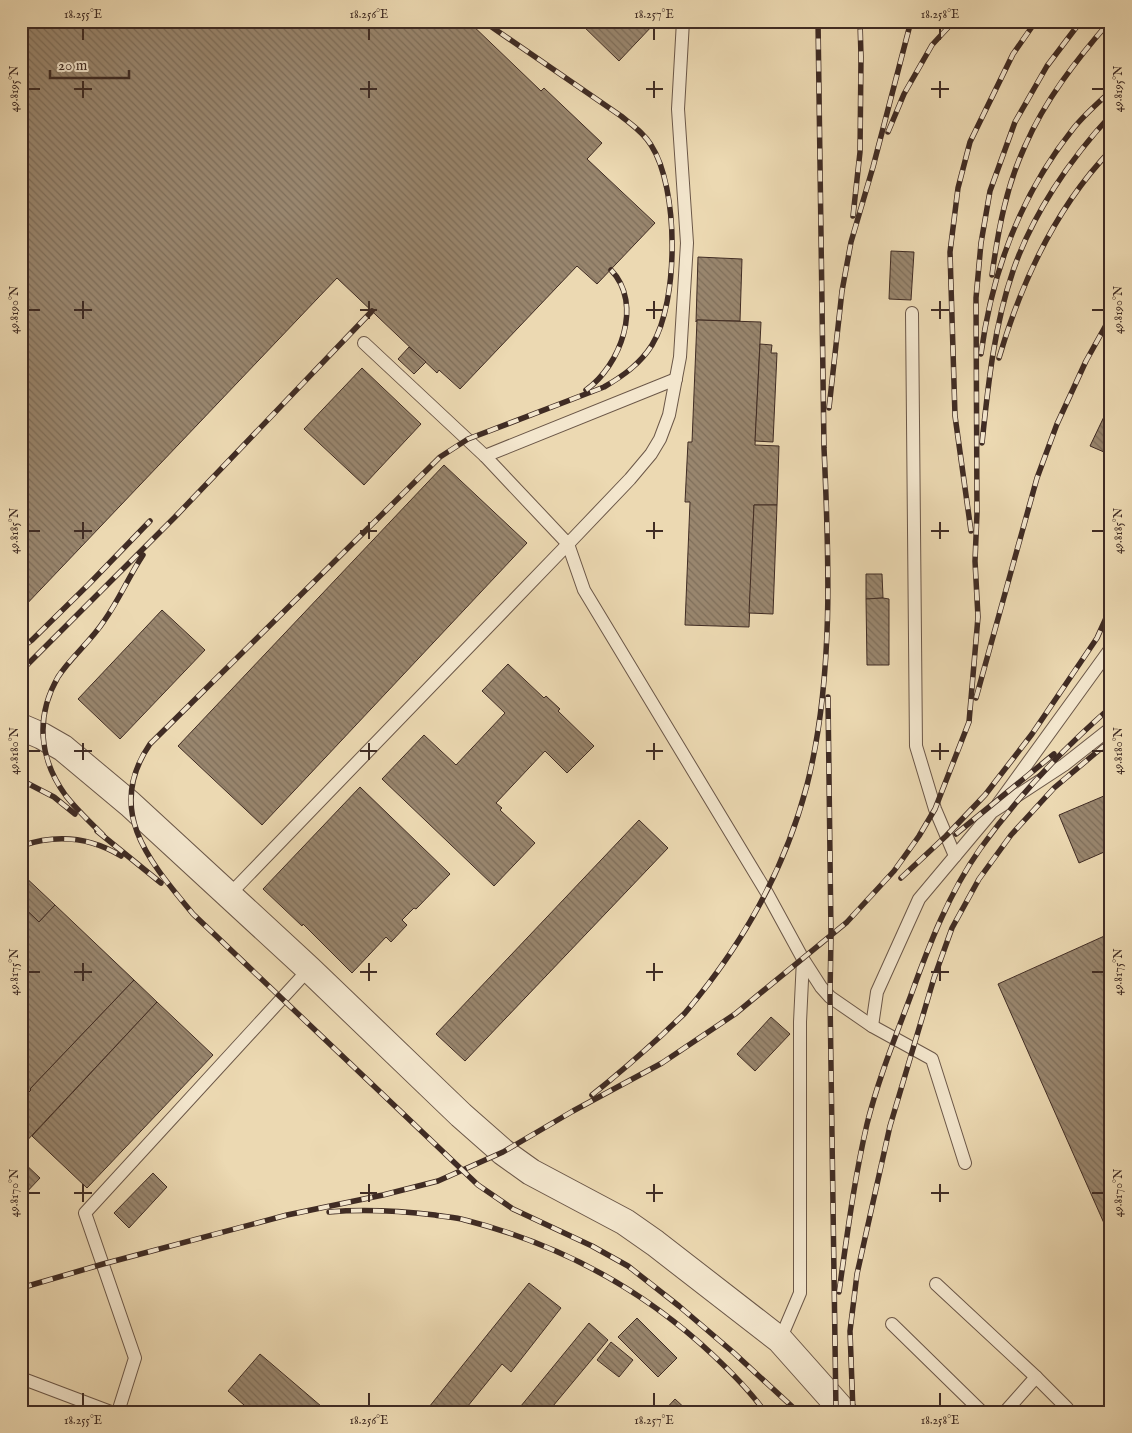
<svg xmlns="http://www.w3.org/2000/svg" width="1132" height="1433" viewBox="0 0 1132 1433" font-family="'IM FELL English',serif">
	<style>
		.building { fill: url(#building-back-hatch); stroke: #402c24 }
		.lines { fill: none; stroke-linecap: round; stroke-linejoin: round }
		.service-casing { stroke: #6b5748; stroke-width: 14 }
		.minor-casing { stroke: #6b5748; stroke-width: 28 }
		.service { stroke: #f3e6cd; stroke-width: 12 }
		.minor { stroke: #f3e6cd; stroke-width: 26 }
		.rail-casing { stroke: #402c24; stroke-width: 5.5 }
		.rail { stroke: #f3e6cd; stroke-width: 4; stroke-dasharray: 11; stroke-linecap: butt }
		.ticks { fill: none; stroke: #402c24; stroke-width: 2 }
		.neatline { fill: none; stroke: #402c24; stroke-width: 2 }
		.ticks-label { font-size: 12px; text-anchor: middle; fill: #402c24 }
	</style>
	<defs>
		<pattern id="building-back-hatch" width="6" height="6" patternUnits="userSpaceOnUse" patternTransform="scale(1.25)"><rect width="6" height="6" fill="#99866e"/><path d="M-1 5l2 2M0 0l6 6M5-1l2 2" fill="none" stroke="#7e6e5a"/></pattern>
	</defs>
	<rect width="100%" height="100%" fill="#ecd9b2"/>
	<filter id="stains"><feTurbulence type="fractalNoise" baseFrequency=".004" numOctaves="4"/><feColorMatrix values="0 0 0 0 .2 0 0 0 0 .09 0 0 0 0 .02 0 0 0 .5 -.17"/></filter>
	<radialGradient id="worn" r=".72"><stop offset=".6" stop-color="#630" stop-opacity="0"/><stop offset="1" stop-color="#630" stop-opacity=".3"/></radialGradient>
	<g class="building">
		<polygon points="21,21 468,21 541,91 544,88 602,143 587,159 655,223 597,284 577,266 460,389 439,370 437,373 337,278 21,610"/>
		<polygon points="578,21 650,21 654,24 619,61"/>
		<polygon points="891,251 914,252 911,300 889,299"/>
		<polygon points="698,257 742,259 740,321 697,320 696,322"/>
		<polygon points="697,320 761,322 755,445 779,446 777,505 754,505 749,627 685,625 690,502 685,502 688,442 692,442"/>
		<polygon points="760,344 772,345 771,353 777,353 773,442 755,441"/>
		<polygon points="409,347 426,362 414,374 398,359"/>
		<polygon points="362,368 421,424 364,485 304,429"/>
		<polygon points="1111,402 1111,455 1090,446"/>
		<polygon points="444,465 527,543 262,825 178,746"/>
		<polygon points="754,505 777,505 773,614 749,613"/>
		<polygon points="866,574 882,574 883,598 866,599"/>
		<polygon points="883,598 889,599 889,665 867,665 866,599"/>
		<polygon points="162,610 205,650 120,739 78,699"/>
		<polygon points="508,664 544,698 546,696 560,709 558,711 594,746 567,773 545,751 496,803 502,808 500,810 535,843 494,886 382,779 424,735 456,765 505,713 482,691"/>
		<polygon points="360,787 450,874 416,909 414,908 402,920 407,925 391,942 386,937 352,973 303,924 302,926 263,889"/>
		<polygon points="1111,793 1111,849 1079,863 1059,815"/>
		<polygon points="639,820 668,848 465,1061 436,1034"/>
		<polygon points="21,873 55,905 39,922 21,905"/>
		<polygon points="21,905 39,922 55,905 134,980 30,1089 31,1090 21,1100"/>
		<polygon points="1111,933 1111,1239 998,984"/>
		<polygon points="134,980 157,1002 21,1147 21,1100 31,1090 30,1089"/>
		<polygon points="157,1002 213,1055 87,1188 32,1136"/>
		<polygon points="771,1017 790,1034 755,1071 737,1054"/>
		<polygon points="21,1160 40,1178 21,1198"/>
		<polygon points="153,1173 167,1187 129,1228 114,1213"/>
		<polygon points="529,1283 561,1308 511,1372 502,1364 463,1412 425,1412"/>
		<polygon points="637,1318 677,1358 658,1377 618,1337"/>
		<polygon points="589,1323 608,1340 548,1412 516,1412"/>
		<polygon points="611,1342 633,1360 619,1377 597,1360"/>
		<polygon points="260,1354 328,1412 252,1412 228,1391"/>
		<polygon points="675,1399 689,1412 663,1412"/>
		<polygon points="932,1406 939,1412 927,1412"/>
	</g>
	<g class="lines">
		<defs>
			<g id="service">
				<polyline points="912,313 916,746 935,809 955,856"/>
				<polyline points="364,343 485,456 568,544 630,479 651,454 660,439 669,415 680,357 687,243 678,109 683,21"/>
				<polyline points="485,456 676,379"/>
				<polyline points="998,804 1111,648"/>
				<polyline points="229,895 568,544 584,590 767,893 803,959 821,987 830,997 872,1026 932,1059 965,1163"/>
				<polyline points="872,1026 877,992 919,899 992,812 1064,765 1111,728"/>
				<polyline points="936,1284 1036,1377 1005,1412"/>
				<polyline points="892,1324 982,1412"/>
				<polyline points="780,1340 800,1293 800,1022 803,959"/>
				<polyline points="1036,1377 1067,1408 1064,1412"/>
				<polyline points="21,1378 111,1412"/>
				<polyline points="118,1412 135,1358 85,1213 309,969"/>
			</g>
			<polyline id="minor" points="21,727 42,736 63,748 130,804 309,969 461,1115 503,1152 531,1172 625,1222 655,1243 780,1340 844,1412"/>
		</defs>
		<use href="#service" class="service-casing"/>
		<use href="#minor" class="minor-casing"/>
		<use href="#service" class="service"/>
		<use href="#minor" class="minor"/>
		<defs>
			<g id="rail">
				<path d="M483,21l138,95c11,9 23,17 30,29 28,43 28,156 1,200 -12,19 -29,31 -48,42l-136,52 -28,18 -290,287c-46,67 0,118 43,170l285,271 35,24 79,37 36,20 51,40 55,47 64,59"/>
				<polyline points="888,132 904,94 932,45 954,21"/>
				<polyline points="853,216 860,152 861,57 860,21"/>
				<path d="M992,275c6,-44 14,-88 33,-129 20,-46 52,-87 85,-125"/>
				<path d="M981,354c11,-82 40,-160 92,-225 11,-14 25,-26 38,-38"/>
				<path d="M999,358c22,-75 57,-151 112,-208"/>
				<path d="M586,390c34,-24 58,-86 25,-120"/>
				<polyline points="829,408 842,291 851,242 873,167 911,21"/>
				<path d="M982,443c6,-57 12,-117 31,-172 19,-56 57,-112 98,-156"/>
				<polyline points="971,531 955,416 950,252 958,188 970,142 1013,54 1036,21"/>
				<polyline points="21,648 32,640 89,584 150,521"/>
				<polyline points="21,671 175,517 372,311"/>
				<polyline points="828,697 831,935 830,997 836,1412"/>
				<polyline points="976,698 1037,478 1057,424 1086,361 1111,316"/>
				<polyline points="21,780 54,797 75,814"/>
				<polyline points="97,831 161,883"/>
				<polyline points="956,834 1054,754"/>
				<path d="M103,835c-13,-13 -26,-25 -37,-39 -27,-37 -31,-79 -8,-119 12,-19 33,-36 46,-56 15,-21 25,-45 39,-66"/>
				<path d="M21,846c35,-12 69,-9 100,10"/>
				<polyline points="901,878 946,836 985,795 1032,734 1097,638 1111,607"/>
				<path d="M592,1095c25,-20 48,-40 71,-61 7,-7 15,-14 22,-21 56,-66 100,-144 122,-228 27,-106 22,-228 17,-337l-6,-427"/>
				<path d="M329,1212c36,-3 71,-1 106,3 10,2 20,2 30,5 94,24 178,69 249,136 18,17 36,35 51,56"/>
				<polyline points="21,1288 103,1264 287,1215 383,1195 438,1181 503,1152 573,1111 662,1063 735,1014 847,922 894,871 919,836 935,809 969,722 978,617 975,561 977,513 976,298 981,243 990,191 1015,122 1047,66 1081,21"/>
				<path d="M839,1292c8,-56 15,-112 28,-168 11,-44 28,-86 44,-129 18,-50 38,-102 69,-146 37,-52 83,-100 131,-142"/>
				<polyline points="853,1412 850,1331 857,1274 890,1126 934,978 952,928 979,879 1011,835 1054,788 1111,740"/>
			</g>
		</defs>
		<use href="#rail" class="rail-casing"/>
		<use href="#rail" class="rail"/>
	</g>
	<path class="ticks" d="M83,28v12M369,28v12M654,28v12M940,28v12M83,81v17M369,81v17M654,81v17M940,81v17M28,89h12M74,89h18M360,89h17M646,89h17M931,89h18M1092,89h12M83,301v18M369,301v18M654,301v18M940,301v18M28,310h12M74,310h18M360,310h17M646,310h17M931,310h18M1092,310h12M83,522v17M369,522v17M654,522v17M940,522v17M28,531h12M74,531h18M360,531h17M646,531h17M931,531h18M1092,531h12M83,743v17M369,743v17M654,743v17M940,743v17M28,751h12M74,751h18M360,751h17M646,751h17M931,751h18M1092,751h12M83,963v18M369,963v18M654,963v18M940,963v18M28,972h12M74,972h18M360,972h17M646,972h17M931,972h18M1092,972h12M83,1184v18M369,1184v18M654,1184v18M940,1184v18M28,1193h12M74,1193h18M360,1193h17M646,1193h17M931,1193h18M1092,1193h12M83,1393v13M369,1393v13M654,1393v13M940,1393v13"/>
	<rect width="1132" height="1433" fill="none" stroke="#ecd9b2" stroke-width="55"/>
	<path d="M50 70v8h79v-8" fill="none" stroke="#402c24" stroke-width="2.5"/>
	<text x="58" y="70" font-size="15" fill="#402c24" stroke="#f3e6cd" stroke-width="4" paint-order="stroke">20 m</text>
	<rect x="28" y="28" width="1076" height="1378" class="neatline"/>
	<g class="ticks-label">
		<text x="83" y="18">18.255°E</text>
		<text x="369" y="18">18.256°E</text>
		<text x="654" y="18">18.257°E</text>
		<text x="940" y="18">18.258°E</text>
		<text transform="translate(14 89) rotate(-90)" y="4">49.8195°N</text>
		<text transform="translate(1118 89) rotate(-90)" y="4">49.8195°N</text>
		<text transform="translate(14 310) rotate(-90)" y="4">49.8190°N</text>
		<text transform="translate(1118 310) rotate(-90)" y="4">49.8190°N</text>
		<text transform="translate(14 531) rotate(-90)" y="4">49.8185°N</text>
		<text transform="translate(1118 531) rotate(-90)" y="4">49.8185°N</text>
		<text transform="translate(14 751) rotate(-90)" y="4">49.8180°N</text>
		<text transform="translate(1118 751) rotate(-90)" y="4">49.8180°N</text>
		<text transform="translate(14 972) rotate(-90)" y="4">49.8175°N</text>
		<text transform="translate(1118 972) rotate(-90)" y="4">49.8175°N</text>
		<text transform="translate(14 1193) rotate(-90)" y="4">49.8170°N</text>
		<text transform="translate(1118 1193) rotate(-90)" y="4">49.8170°N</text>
		<text x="83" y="1424">18.255°E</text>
		<text x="369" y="1424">18.256°E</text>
		<text x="654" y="1424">18.257°E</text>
		<text x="940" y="1424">18.258°E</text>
	</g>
	<rect width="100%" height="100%" filter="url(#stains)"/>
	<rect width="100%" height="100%" fill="url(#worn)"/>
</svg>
